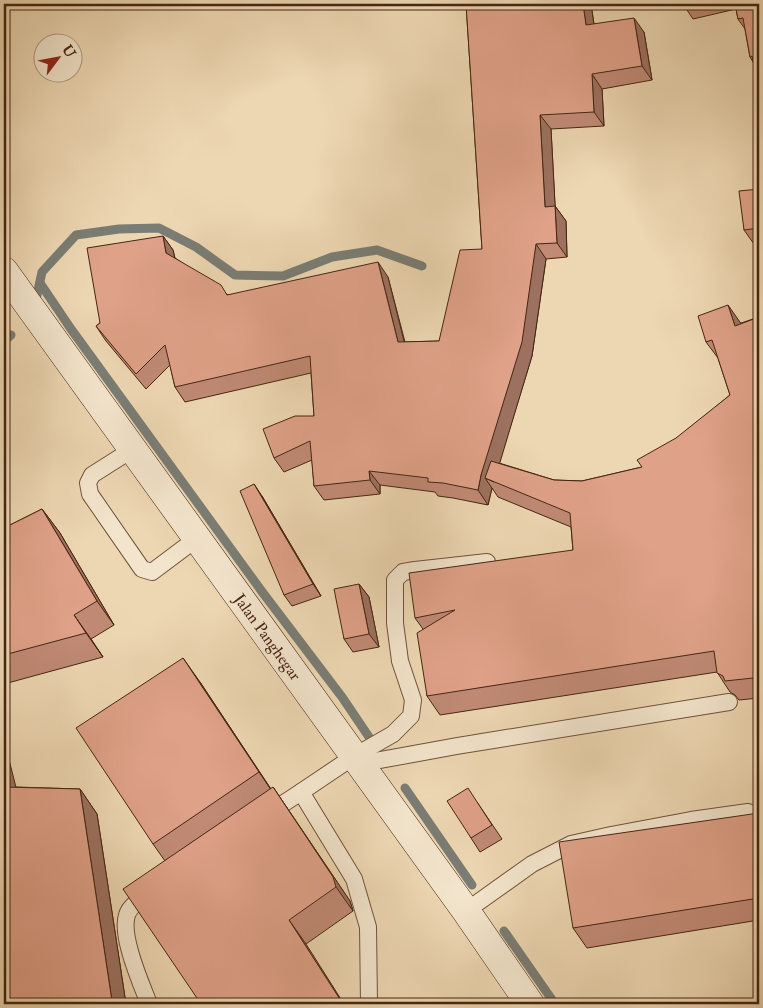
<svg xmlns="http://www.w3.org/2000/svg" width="763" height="1008" viewBox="0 0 763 1008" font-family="'IM FELL Double Pica',serif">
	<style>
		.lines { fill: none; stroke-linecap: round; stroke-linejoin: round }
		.stream { stroke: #7a7d75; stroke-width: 9 }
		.lane-casing { stroke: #70523a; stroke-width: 18 }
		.secondary-casing { stroke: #462512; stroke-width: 29 }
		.lane { stroke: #f3e5cd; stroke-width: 16 }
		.secondary { stroke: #f3e5cd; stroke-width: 28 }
		.wall { fill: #c08a75; stroke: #462512 }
		.shaded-wall { fill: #9c715f; stroke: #462512 }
		.building { fill: #dfa188; stroke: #462512 }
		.labels { text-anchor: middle; stroke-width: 4; stroke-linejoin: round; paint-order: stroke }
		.street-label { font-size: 16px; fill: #462512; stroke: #f3e5cd }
	</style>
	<rect width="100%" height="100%" fill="#edd7b2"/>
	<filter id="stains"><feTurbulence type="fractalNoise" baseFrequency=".004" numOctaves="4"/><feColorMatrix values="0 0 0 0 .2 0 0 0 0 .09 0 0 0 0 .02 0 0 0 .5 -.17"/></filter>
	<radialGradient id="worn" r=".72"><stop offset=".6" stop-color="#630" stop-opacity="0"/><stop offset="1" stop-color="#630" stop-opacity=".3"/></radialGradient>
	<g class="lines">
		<g class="stream">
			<polyline points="40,283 71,329 263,593 342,697 369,737"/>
			<polyline points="37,295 42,272 76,235 119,229 159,228 196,247 235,275 283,276 332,257 377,250 422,266"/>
			<polyline points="4,341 11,335"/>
			<polyline points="405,788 472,885"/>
			<polyline points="504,931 555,1004"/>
		</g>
		<defs>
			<g id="lane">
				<polyline points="133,449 92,475 88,483 90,494 142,569 152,572 196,539"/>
				<polyline points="358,764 457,746 729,702"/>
				<polyline points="266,815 301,792"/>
				<polyline points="466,911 532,864 571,844 611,835 691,820 748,812"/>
				<path d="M149,1004c-8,-21 -29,-68 -22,-89 3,-11 17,-17 25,-23"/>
				<polyline points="369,1004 368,927 354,879 301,792 353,757 393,734 411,716 413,700 400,661 395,623 395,580 403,572 415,570 487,562"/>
			</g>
			<g id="secondary">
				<path id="s1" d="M4,271l462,640 64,93"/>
			</g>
		</defs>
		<use href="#lane" class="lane-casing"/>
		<use href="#secondary" class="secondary-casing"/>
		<use href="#lane" class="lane"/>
		<use href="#secondary" class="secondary"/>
	</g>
	<g class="wall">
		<polygon points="466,4 591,4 594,24 644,32 652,80 602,89 604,126 551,129 555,206 566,221 567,257 546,259 532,356 499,463 554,480 582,481 642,467 730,395 718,358 706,342 741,323 759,317 759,698 739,700 735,695 730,692 717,672 440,715 427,696 423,629 415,618 573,550 571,527 498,497 492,488 488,505 453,498 438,496 435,492 380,485 380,494 324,500 314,486 312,460 284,472 274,458 314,416 311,373 185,402 175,387 170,365 146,389 106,341 96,326 100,323 163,236 173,250 175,258 228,295 388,277 405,342 439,341 482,249"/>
		<polygon points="683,4 759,4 753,62 750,57 745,29 738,19 736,9 693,19"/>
		<polygon points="759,189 759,244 754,244 744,230"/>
		<polygon points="262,496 321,596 292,606 284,595"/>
		<polygon points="42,509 60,533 114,625 91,639 103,657 4,684 4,528"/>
		<polygon points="359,584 369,597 379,647 353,652 344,639"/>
		<polygon points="200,682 271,789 273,787 350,901 353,911 306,944 165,861 153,844"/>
		<polygon points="16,787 80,789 97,814 126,1004 4,1004"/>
		<polygon points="477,802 502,839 480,852 471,838"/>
		<polygon points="759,813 759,920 587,948 573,928"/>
	</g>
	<g class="shaded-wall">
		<polygon points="583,4 591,4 596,39 586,25"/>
		<polygon points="634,18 644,32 652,80 642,66"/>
		<polygon points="592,74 602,89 604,126 594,112"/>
		<polygon points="540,115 551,129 556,222 545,207"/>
		<polygon points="555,206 566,221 567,257 557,243"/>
		<polygon points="163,236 173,250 177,268 166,253"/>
		<polygon points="536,244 546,259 532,356 494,482 485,478 492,488 488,505 478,490 481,475"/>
		<polygon points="378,262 388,277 408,357 398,342"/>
		<polygon points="728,305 742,325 735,326"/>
		<polygon points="369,471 380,485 380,494 370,480"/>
		<polygon points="254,484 262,496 321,596 313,584"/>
		<polygon points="42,509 60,533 114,625 97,601"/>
		<polygon points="359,584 369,597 379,647 369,634"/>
		<polygon points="74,615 91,639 103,657 86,633"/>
		<polygon points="183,658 200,682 276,797 259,772"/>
		<polygon points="4,740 22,811 5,787 4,781"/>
		<polygon points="273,787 350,901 353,911 336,887"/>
		<polygon points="80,789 97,814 126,1004 115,1004 112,1001"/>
		<polygon points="289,920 306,944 344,1004 343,1004"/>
	</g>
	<g class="building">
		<polygon points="466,4 583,4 586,25 634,18 642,66 592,74 594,112 540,115 545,207 555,206 557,243 536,244 522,342 481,475 478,490 443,483 428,482 428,478 369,471 370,480 314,486 310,441 274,458 263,429 295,416 314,416 310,356 175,387 165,345 136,374 96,326 100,323 87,248 163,236 166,253 221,285 227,295 378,262 398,342 439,341 460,250 482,249"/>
		<polygon points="735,4 759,4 759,89 752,56 750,57 743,18 738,19"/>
		<polygon points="759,189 759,228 744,230 739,191"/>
		<polygon points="728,305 735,326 759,317 759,688 755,688 753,678 725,681 723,676 717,673 714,651 427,696 417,633 455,610 415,618 409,573 573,550 570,513 485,478 491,461 554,480 582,481 642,467 637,460 676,438 730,395 712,340 706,342 698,316"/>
		<polygon points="254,484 313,584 284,595 240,491"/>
		<polygon points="42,509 97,601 74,615 86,633 4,655 4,528"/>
		<polygon points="359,584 369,634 344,639 334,589"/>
		<polygon points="183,658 259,772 153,844 76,728"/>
		<polygon points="759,752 759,786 754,753"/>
		<polygon points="4,781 5,787 80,789 112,1001 93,1004 4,1004"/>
		<polygon points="273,787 333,877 336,887 289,920 343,1004 201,1004 123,889"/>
		<polygon points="468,788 492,825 471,838 447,801"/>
		<polygon points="759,813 759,898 573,928 559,842"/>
	</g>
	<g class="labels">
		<g class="street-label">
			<text dy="6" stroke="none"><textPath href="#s1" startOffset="451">Jalan Panghegar</textPath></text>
		</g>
	</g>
	<rect width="763" height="1008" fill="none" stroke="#edd7b2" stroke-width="20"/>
	<rect x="5" y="5" width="753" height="998" fill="none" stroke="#462512" stroke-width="2.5"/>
	<rect x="10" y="10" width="743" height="988" fill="none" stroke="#462512"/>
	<g transform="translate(58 58) rotate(58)"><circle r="24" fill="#f3e5cd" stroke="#ae9882"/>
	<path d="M0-4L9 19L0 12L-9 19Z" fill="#8f2418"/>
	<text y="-8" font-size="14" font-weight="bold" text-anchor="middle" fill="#462512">U</text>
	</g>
	<rect width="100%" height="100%" filter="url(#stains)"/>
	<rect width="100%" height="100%" fill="url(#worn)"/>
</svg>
